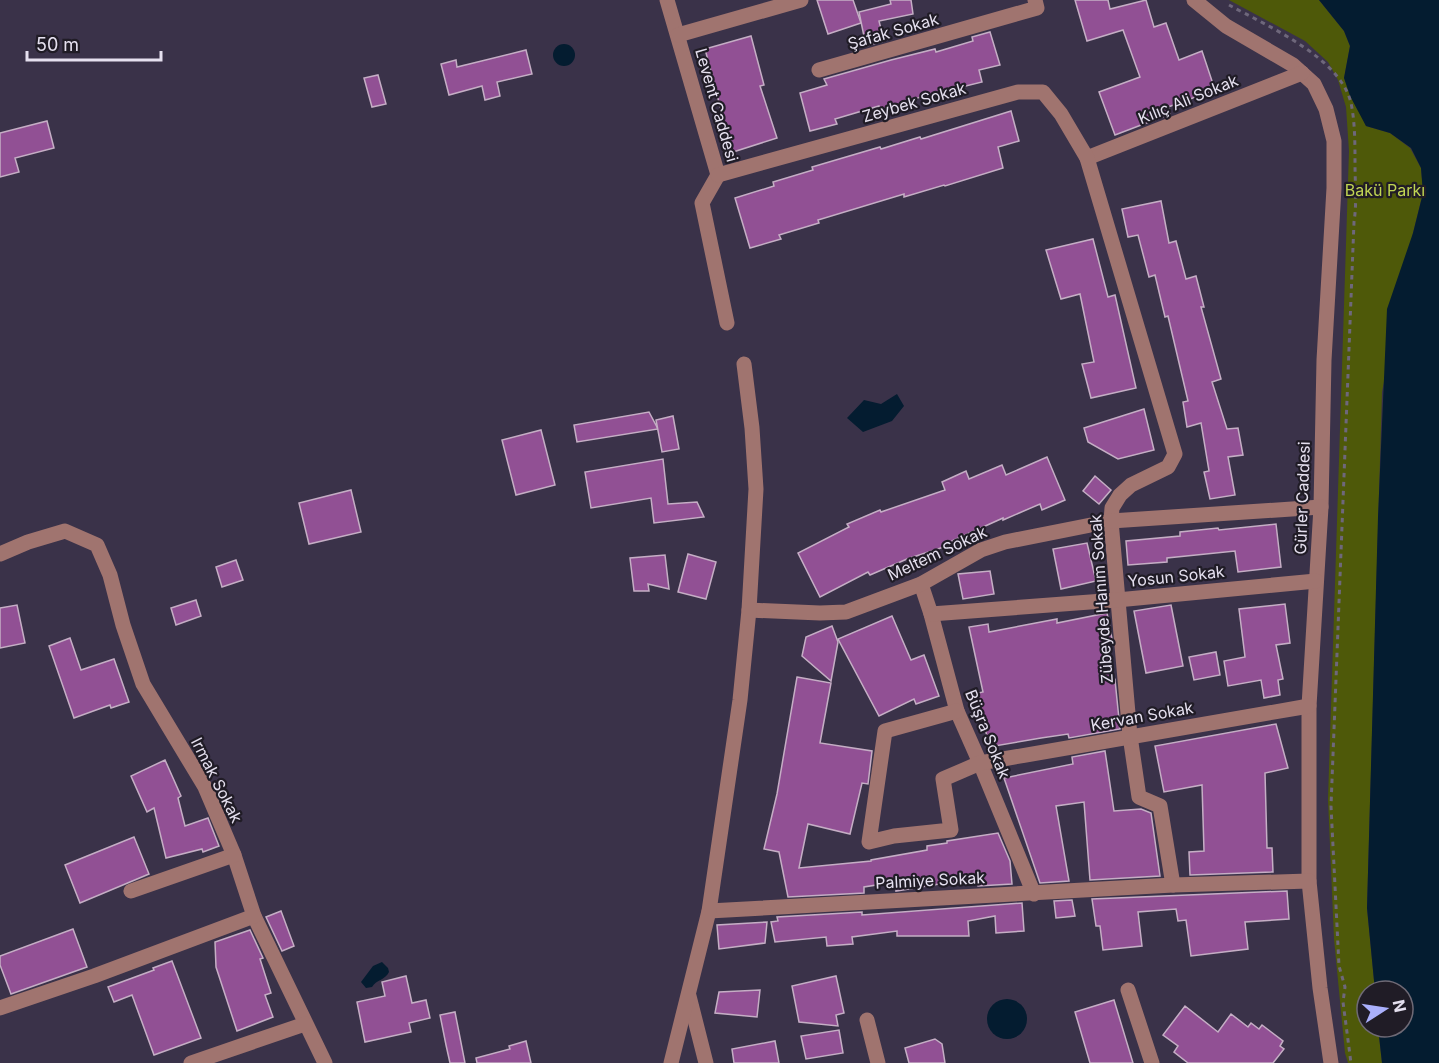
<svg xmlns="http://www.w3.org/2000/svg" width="1439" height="1063" viewBox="0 0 1439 1063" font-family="Inter,sans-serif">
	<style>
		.green { fill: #4e5909 }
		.water { fill: #041c30 }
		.building { fill: #915094; stroke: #c5aec5; stroke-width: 1.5 }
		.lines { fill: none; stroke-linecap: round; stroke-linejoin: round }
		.path { stroke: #6e677b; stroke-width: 3; stroke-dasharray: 4.5 4.5; stroke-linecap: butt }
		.minor { stroke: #a0746f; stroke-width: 15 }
		.labels { text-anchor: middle; stroke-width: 4.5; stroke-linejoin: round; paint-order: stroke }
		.street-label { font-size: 16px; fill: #e5e0ef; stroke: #201c26 }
		.park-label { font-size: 16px; fill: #c0d553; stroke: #201c26 }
	</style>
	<rect width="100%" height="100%" fill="#3a3249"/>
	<polygon class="green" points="1229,0 1319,0 1344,31 1350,46 1344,78 1366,126 1390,133 1410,148 1421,168 1423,193 1413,233 1382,392 1367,908 1375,991 1367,991 1367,1027 1378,1027 1382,1063 1348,1063 1345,1053 1334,939 1328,799 1349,151 1346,107 1338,80 1328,62 1305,41"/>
	<g class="water">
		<polygon points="1319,0 1439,0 1439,1063 1382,1063 1378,1027 1403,1027 1403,991 1375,991 1367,908 1378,517 1387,309 1413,233 1423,193 1421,168 1411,148 1390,133 1366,126 1350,96 1344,78 1350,46 1344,31"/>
		<circle cx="564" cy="55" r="11"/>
		<polygon points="897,394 904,406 892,421 863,432 847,418 864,400 881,404"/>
		<path d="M382,962l6,6 1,4c-4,8 -13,8 -17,15l-6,1 -5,-6 12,-16z"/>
		<circle cx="1007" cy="1019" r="20"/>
	</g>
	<g class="building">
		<polygon points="817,0 853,0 861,23 828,34"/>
		<polygon points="890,0 911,0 913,14 879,21 884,41 866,46 859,12 891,4"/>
		<polygon points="1075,0 1108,0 1110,9 1146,0 1154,27 1166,23 1179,60 1202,51 1215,90 1168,107 1170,114 1115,135 1099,92 1140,77 1123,30 1087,41"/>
		<polygon points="990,32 1000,65 979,70 982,82 905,101 905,103 881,111 879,106 835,119 837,124 810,131 800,93 827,85 824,79 891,60 935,49 936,52 973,41 972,37"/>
		<polygon points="751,36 764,85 760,86 777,138 730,153 719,111 721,110 705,49"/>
		<polygon points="526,50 532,74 497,82 500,96 485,100 482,86 449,95 441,64 456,60 457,67"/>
		<polygon points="378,75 386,104 372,107 364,78"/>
		<polygon points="1011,111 1019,141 998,147 1003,168 945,186 944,185 904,197 904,194 818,220 819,223 779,235 781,239 750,248 735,198 774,186 773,182 813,170 812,167 880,147 881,149 920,137 921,139"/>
		<polygon points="47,121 54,148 15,158 19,172 0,177 0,133"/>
		<polygon points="1161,201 1169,243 1176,241 1186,279 1196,276 1204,307 1201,307 1221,379 1212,382 1227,429 1238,428 1243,455 1228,457 1235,495 1210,499 1204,472 1209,471 1201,423 1187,427 1183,402 1188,401 1168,316 1165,317 1155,275 1149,277 1138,235 1128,237 1122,209"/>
		<polygon points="1093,239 1108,297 1115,295 1136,388 1091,398 1082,364 1094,362 1080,294 1061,299 1046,250"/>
		<polygon points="1144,409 1154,450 1118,459 1088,442 1084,428"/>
		<polygon points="649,412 658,429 577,442 574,425"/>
		<polygon points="673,416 679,449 662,452 656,420"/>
		<polygon points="541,430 555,485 516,495 502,440"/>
		<polygon points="1047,457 1065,500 1042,510 1040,504 1003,520 1003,518 952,541 953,544 907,559 870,575 868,572 820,597 798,553 849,527 847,524 880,510 881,512 945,490 942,482 966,471 969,479 1002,465 1006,475"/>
		<polygon points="663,459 668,504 697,502 704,517 654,523 651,498 591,508 585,472"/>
		<polygon points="1095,476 1111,490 1099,504 1083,491"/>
		<polygon points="351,490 361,532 309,544 299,503"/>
		<polygon points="1276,524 1281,567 1238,572 1235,551 1167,558 1167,562 1128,565 1126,541 1180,536 1180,532 1218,528 1219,530"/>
		<polygon points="1087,543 1096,581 1061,589 1053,549"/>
		<polygon points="688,554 716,562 706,599 678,592"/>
		<polygon points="665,555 669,589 648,584 649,591 634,591 630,558"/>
		<polygon points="236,560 243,580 222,587 216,567"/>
		<polygon points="990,571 994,594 963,599 958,574"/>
		<polygon points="196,600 201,616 176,625 171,608"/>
		<polygon points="1285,604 1290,643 1276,645 1283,679 1278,680 1280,695 1264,698 1261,680 1228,686 1224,661 1245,657 1239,609"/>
		<polygon points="17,605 25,643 0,648 0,608"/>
		<polygon points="1171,605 1183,666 1146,673 1134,611"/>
		<polygon points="1107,613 1112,639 1106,641 1114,681 1115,680 1120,729 1069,738 1068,734 1041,738 989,747 978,693 983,692 969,627 988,624 989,632 1057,619 1057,623"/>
		<polygon points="892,616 911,660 924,655 939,696 916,704 914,699 879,716 838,639"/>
		<polygon points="832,626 838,642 831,681 802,656 806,637"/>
		<polygon points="70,638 81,670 114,659 129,702 111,708 110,705 74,718 49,646"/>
		<polygon points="1216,652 1220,675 1194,680 1189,657"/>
		<polygon points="797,677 831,683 820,743 872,751 868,784 862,783 850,834 808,824 799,868 871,861 871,860 927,850 927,846 947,843 947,841 998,833 1010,861 1012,884 978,886 976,878 896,891 896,882 864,887 864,893 788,897 779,852 764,849 777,794"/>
		<polygon points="1276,724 1288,768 1265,773 1267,848 1272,848 1273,872 1190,875 1189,852 1204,851 1202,785 1164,792 1155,746"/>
		<polygon points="1105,751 1114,811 1141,809 1151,813 1160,876 1090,880 1084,802 1056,806 1069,881 1040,883 1004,778 1073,764 1072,757"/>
		<polygon points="165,760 181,796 178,798 185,826 208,818 219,846 203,852 202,849 166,858 154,808 147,812 131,776"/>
		<polygon points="134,837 149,874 80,903 65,865"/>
		<polygon points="1287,891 1289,919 1245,922 1248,949 1191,956 1186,920 1178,921 1176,909 1138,912 1142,946 1103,950 1100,926 1096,926 1092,899"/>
		<polygon points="1072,900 1075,916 1056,918 1054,901"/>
		<polygon points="1022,903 1024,931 996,933 995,916 968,921 969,936 897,936 897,931 852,937 853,944 827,946 826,937 775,942 771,922 778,921 777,917 862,912 862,915"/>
		<polygon points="281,911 294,946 282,951 266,917"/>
		<polygon points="767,922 765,943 719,949 717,925"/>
		<polygon points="73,929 87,967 11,994 0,965 0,956"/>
		<polygon points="250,930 263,958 260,959 271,993 265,995 273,1017 237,1031 216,967 215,942"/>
		<polygon points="172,961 201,1038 154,1055 132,995 114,1002 108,987 154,970 153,968"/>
		<polygon points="406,976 412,1003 426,1000 430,1018 409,1023 411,1032 365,1042 357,1002 385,996 382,982"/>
		<polygon points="836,976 844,1013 836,1015 838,1026 799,1022 792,986"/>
		<polygon points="760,990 757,1017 715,1013 719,992"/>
		<polygon points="1114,1000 1133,1063 1090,1063 1075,1012"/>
		<polygon points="1185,1006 1218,1032 1231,1014 1248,1027 1251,1023 1259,1029 1262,1025 1283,1041 1280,1046 1284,1049 1273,1063 1188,1063 1174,1052 1178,1046 1163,1035"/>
		<polygon points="455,1012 465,1063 450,1063 446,1045 440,1015"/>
		<polygon points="839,1030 843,1053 806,1059 801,1036"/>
		<polygon points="935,1039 942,1044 945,1063 909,1063 905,1048"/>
		<polygon points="526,1041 531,1063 477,1063 476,1058 510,1049 509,1046"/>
		<polygon points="775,1041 779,1063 734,1063 732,1049"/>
	</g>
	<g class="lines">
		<path class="path" d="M1229,5c38,21 111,52 122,98 4,19 4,41 4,60 0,21 2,39 -1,59l-23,584 8,160 6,21 -2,15 8,61"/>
		<g class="minor">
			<polyline points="667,0 718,175 702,203 727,323"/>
			<polyline points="1194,0 1226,26 1293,65 1314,84 1326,109 1334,141 1334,188 1324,360 1321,507 1309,706 1309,881 1320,988 1331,1063"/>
			<polyline points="678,35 801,0"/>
			<polyline points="819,70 1037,8 1035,0"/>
			<polyline points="1087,158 1302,73"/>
			<polyline points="718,175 1018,92 1043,92 1061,114 1087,158 1175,454 1168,467 1131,485 1120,495 1112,508 1111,521 1130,736 1139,797 1160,806 1173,885"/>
			<polyline points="0,554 28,542 65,531 97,545 110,575 123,625 143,684 205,787 234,855 254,916 325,1063"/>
			<polyline points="921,584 931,614 957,711 980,763 1034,894"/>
			<polyline points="749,610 820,613 846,612 921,584 981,550 1005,542 1111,521 1321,507"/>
			<polyline points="931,614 1117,600 1316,581"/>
			<polyline points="957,711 885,731 869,842 894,836 951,830 943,779 980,763 1309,706"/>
			<polyline points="131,891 234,855"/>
			<polyline points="709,911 1173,885 1309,881"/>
			<polyline points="1128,990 1152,1063"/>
			<polyline points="689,996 706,1063"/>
			<polyline points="0,1008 94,976 254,916"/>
			<polyline points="867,1020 878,1063"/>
			<polyline points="191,1063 305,1024"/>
			<polyline points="671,1063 709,911 740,700 749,610 756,489 752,428 744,364"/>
		</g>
	</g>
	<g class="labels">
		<g class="street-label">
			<text transform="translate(893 31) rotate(-16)" y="6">Şafak Sokak</text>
			<text transform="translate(1188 99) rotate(-22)" y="6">Kılıç Ali Sokak</text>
			<text transform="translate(914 102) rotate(-16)" y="6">Zeybek Sokak</text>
			<text transform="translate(717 105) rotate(74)" y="6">Levent Caddesi</text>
			<text transform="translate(1302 498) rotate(-88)" y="6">Gürler Caddesi</text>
			<text transform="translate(937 553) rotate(-25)" y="6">Meltem Sokak</text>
			<text transform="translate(1176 576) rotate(-6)" y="6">Yosun Sokak</text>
			<text transform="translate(1101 599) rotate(-94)" y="6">Zübeyde Hanım Sokak</text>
			<text transform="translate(1142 716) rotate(-10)" y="6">Kervan Sokak</text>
			<text transform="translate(988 734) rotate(68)" y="6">Büşra Sokak</text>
			<text transform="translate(217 780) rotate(63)" y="6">Irmak Sokak</text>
			<text transform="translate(930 880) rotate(-3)" y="6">Palmiye Sokak</text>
		</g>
		<g class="park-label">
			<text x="1385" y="196">Bakü Parkı</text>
		</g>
	</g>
	<g transform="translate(1385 1009) rotate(78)"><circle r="28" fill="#201c26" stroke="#6f6a76" stroke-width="1.5"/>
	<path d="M0-4.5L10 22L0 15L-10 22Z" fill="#aab0fc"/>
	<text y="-9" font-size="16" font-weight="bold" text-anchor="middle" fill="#e5e0ef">N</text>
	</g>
	<path d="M27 51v9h134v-9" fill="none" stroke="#e5e0ef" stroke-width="3"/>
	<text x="36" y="51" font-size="18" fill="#e5e0ef" stroke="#201c26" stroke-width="4.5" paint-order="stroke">50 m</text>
</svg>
